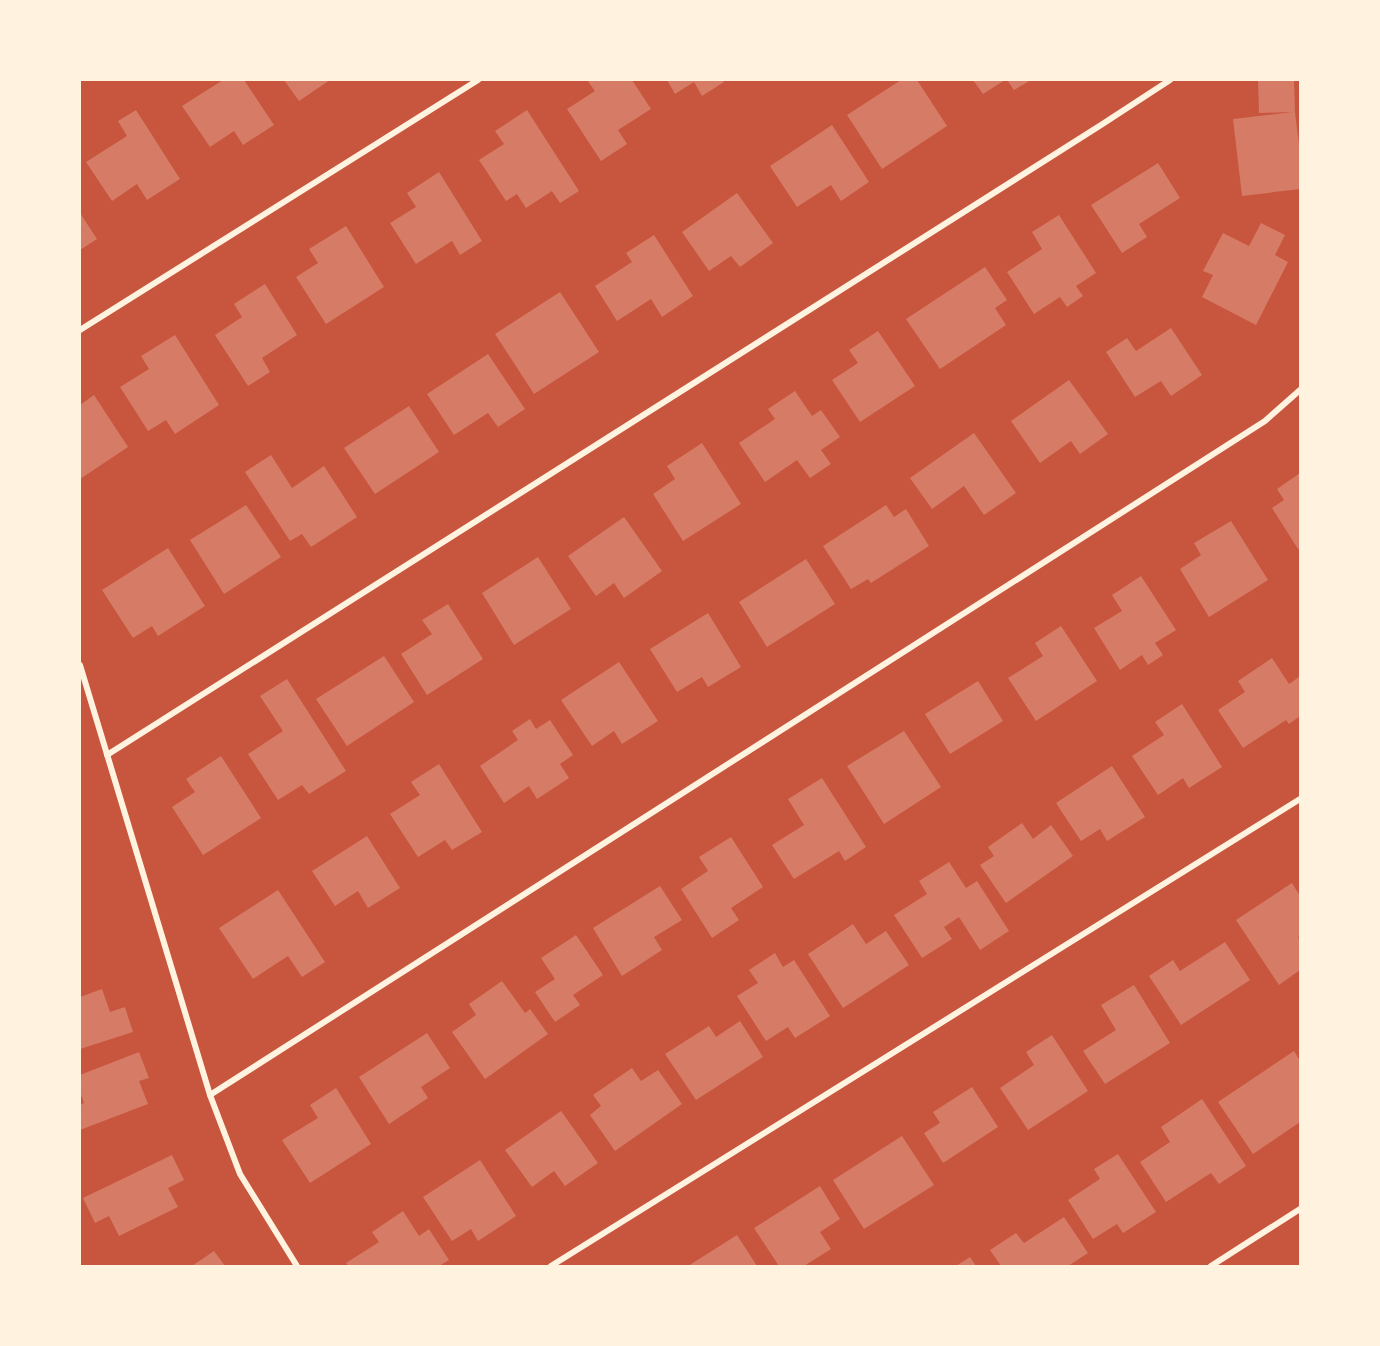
<svg xmlns="http://www.w3.org/2000/svg" width="1380" height="1346" viewBox="0 0 1380 1346" font-family="Lora,serif">
	<style>
		.building { fill: #d67c66 }
		.lines { fill: none; stroke-linecap: round; stroke-linejoin: round }
		.minor { stroke: #fff3e0; stroke-width: 6 }
	</style>
	<rect width="100%" height="100%" fill="#c8553d"/>
	<g class="building">
		<polygon points="223,80 244,80 274,125 243,145 234,131 210,147 182,106"/>
		<polygon points="284,80 330,80 299,101"/>
		<polygon points="587,80 632,80 651,109 618,130 627,144 601,161 567,109 595,91"/>
		<polygon points="667,80 722,80 724,82 702,96 694,82 675,94"/>
		<polygon points="901,80 917,80 947,126 882,169 847,115"/>
		<polygon points="973,80 1005,80 983,94"/>
		<polygon points="1007,80 1031,80 1014,90"/>
		<polygon points="1258,80 1294,80 1295,112 1300,153 1300,189 1242,196 1233,119 1293,112 1259,113"/>
		<polygon points="136,110 180,179 147,200 137,184 112,201 86,162 127,136 118,121"/>
		<polygon points="527,110 579,191 560,203 552,191 526,208 517,194 506,201 479,160 504,144 495,131"/>
		<polygon points="832,125 869,182 841,201 831,185 797,207 770,166"/>
		<polygon points="1158,163 1180,198 1139,224 1147,237 1122,253 1091,205"/>
		<polygon points="439,172 482,241 460,255 452,241 416,264 390,223 416,207 407,193"/>
		<polygon points="737,193 773,243 740,267 731,256 709,271 682,232"/>
		<polygon points="80,213 97,239 80,250"/>
		<polygon points="1059,215 1096,273 1076,286 1083,296 1067,307 1060,297 1034,314 1007,272 1042,249 1032,232"/>
		<polygon points="1261,223 1285,235 1275,255 1288,262 1256,325 1202,297 1213,275 1203,271 1223,233 1249,246"/>
		<polygon points="346,226 384,287 326,324 296,277 318,263 309,249"/>
		<polygon points="654,235 693,296 662,317 651,299 617,321 595,286 632,262 626,253"/>
		<polygon points="985,267 1007,300 995,308 1006,325 940,369 906,319"/>
		<polygon points="265,284 297,335 262,358 270,372 248,386 215,335 242,317 234,304"/>
		<polygon points="560,292 599,352 534,394 495,334"/>
		<polygon points="1171,328 1202,375 1171,396 1161,381 1135,397 1106,352 1127,338 1136,351"/>
		<polygon points="878,331 915,386 860,422 832,380 858,363 849,350"/>
		<polygon points="175,335 219,405 175,434 166,420 148,431 120,387 149,369 141,356"/>
		<polygon points="488,354 525,409 498,427 488,413 454,435 427,394"/>
		<polygon points="1069,380 1108,434 1080,454 1071,441 1040,463 1011,421"/>
		<polygon points="795,391 812,416 821,410 840,437 821,450 831,464 810,478 797,460 765,482 739,443 775,419 768,409"/>
		<polygon points="94,395 128,447 80,479 80,405"/>
		<polygon points="409,406 439,452 375,494 344,448"/>
		<polygon points="974,433 1016,493 984,515 964,486 932,509 910,478"/>
		<polygon points="702,443 741,504 683,541 653,494 675,479 667,466"/>
		<polygon points="271,455 292,488 324,466 357,517 311,547 302,534 290,541 245,472"/>
		<polygon points="1300,473 1300,548 1298,549 1272,508 1284,500 1277,489"/>
		<polygon points="246,505 281,557 224,594 190,540"/>
		<polygon points="886,505 894,517 906,509 929,546 871,583 868,579 851,589 823,546"/>
		<polygon points="624,517 662,571 624,598 614,583 596,596 568,556"/>
		<polygon points="1231,521 1268,580 1209,617 1180,569 1201,555 1194,543"/>
		<polygon points="168,548 205,606 158,636 152,626 133,638 102,590"/>
		<polygon points="538,557 571,609 514,645 482,593"/>
		<polygon points="806,559 835,604 767,647 739,602"/>
		<polygon points="1141,576 1176,630 1155,643 1163,655 1148,665 1142,655 1120,670 1094,628 1122,611 1112,595"/>
		<polygon points="448,604 483,659 427,695 401,654 432,634 422,620"/>
		<polygon points="708,613 741,667 708,687 702,677 677,692 650,649"/>
		<polygon points="1061,626 1097,681 1036,721 1008,678 1043,656 1035,643"/>
		<polygon points="384,656 414,702 347,746 316,699"/>
		<polygon points="1272,658 1289,684 1299,677 1300,680 1300,716 1289,724 1286,720 1243,748 1218,710 1245,692 1238,681"/>
		<polygon points="619,662 658,721 622,744 614,731 592,746 561,700"/>
		<polygon points="287,679 346,771 309,794 302,785 278,800 248,754 283,731 260,696"/>
		<polygon points="978,681 1003,721 950,754 925,714"/>
		<polygon points="1182,704 1222,767 1189,788 1183,778 1158,795 1132,756 1164,735 1155,722"/>
		<polygon points="530,719 536,729 550,720 573,755 560,764 569,778 537,799 529,786 504,803 480,766 518,740 512,731"/>
		<polygon points="904,731 941,787 884,824 847,766"/>
		<polygon points="221,756 261,818 203,855 172,807 195,792 186,779"/>
		<polygon points="439,764 482,832 452,850 445,840 418,857 390,814 420,795 411,782"/>
		<polygon points="1112,766 1145,817 1107,841 1100,829 1081,841 1056,803"/>
		<polygon points="822,778 866,847 845,861 839,851 794,879 772,845 804,825 788,799"/>
		<polygon points="1022,823 1033,839 1051,825 1073,856 1006,903 980,865 994,856 988,847"/>
		<polygon points="367,836 400,888 368,908 358,891 335,906 312,871"/>
		<polygon points="731,837 763,887 731,908 739,920 712,938 681,889 708,871 699,857"/>
		<polygon points="949,862 966,888 977,881 1009,931 980,950 959,917 944,927 952,939 922,958 894,915 927,894 919,881"/>
		<polygon points="1292,883 1300,896 1300,935 1298,937 1300,941 1300,970 1279,985 1236,920"/>
		<polygon points="660,886 682,920 654,937 662,950 622,976 593,928"/>
		<polygon points="278,890 325,962 302,977 288,956 253,979 219,928"/>
		<polygon points="853,924 866,944 886,931 909,965 843,1008 808,954"/>
		<polygon points="576,935 603,975 573,995 580,1005 555,1022 535,992 555,979 541,958"/>
		<polygon points="1225,942 1250,980 1181,1025 1149,976 1173,960 1180,971"/>
		<polygon points="775,953 783,967 794,960 830,1016 795,1038 788,1027 766,1041 737,996 758,983 749,970"/>
		<polygon points="502,981 525,1013 530,1009 548,1034 485,1079 452,1032 476,1015 469,1004"/>
		<polygon points="1134,985 1170,1043 1105,1084 1083,1051 1116,1030 1101,1005"/>
		<polygon points="102,989 110,1012 125,1007 133,1032 80,1049 80,997"/>
		<polygon points="740,1021 763,1057 696,1100 665,1054 709,1026 716,1037"/>
		<polygon points="427,1033 450,1068 421,1087 428,1098 389,1124 359,1077"/>
		<polygon points="1052,1035 1088,1091 1028,1130 1000,1088 1034,1065 1026,1052"/>
		<polygon points="1294,1051 1300,1061 1300,1122 1253,1154 1218,1102"/>
		<polygon points="139,1052 149,1078 139,1081 148,1104 80,1130 80,1105 84,1103 80,1092 80,1075"/>
		<polygon points="632,1068 641,1081 658,1070 682,1104 615,1151 590,1115 601,1106 593,1095"/>
		<polygon points="972,1087 998,1127 943,1163 924,1133 940,1123 933,1112"/>
		<polygon points="336,1088 371,1144 310,1183 282,1140 318,1118 310,1105"/>
		<polygon points="1202,1099 1246,1166 1219,1184 1211,1173 1166,1202 1140,1162 1170,1142 1161,1127"/>
		<polygon points="561,1111 598,1163 565,1186 554,1171 532,1187 505,1150"/>
		<polygon points="902,1136 934,1185 864,1229 833,1180"/>
		<polygon points="1118,1154 1156,1212 1123,1233 1117,1224 1093,1239 1068,1200 1100,1179 1094,1169"/>
		<polygon points="172,1155 184,1180 168,1188 178,1207 119,1236 109,1216 95,1223 83,1198"/>
		<polygon points="480,1160 516,1216 478,1241 471,1229 452,1241 423,1197"/>
		<polygon points="820,1186 840,1219 820,1232 831,1249 804,1266 779,1266 754,1228"/>
		<polygon points="403,1211 419,1236 429,1229 449,1260 439,1266 349,1266 346,1263 379,1242 372,1232"/>
		<polygon points="1064,1217 1088,1253 1068,1266 1001,1266 990,1250 1016,1233 1024,1243"/>
		<polygon points="737,1235 757,1266 688,1266"/>
		<polygon points="214,1251 225,1266 192,1266"/>
		<polygon points="970,1257 976,1266 956,1266"/>
	</g>
	<g class="lines">
		<g class="minor">
			<polyline points="80,330 478,80"/>
			<polyline points="80,665 210,1095 240,1174 297,1266"/>
			<polyline points="107,755 1101,125 1170,80"/>
			<polyline points="210,1095 1265,421 1300,390"/>
			<polyline points="551,1266 1300,799"/>
			<polyline points="1211,1266 1300,1209"/>
		</g>
	</g>
	<rect width="1380" height="1346" fill="none" stroke="#fff3e0" stroke-width="162"/>
</svg>
